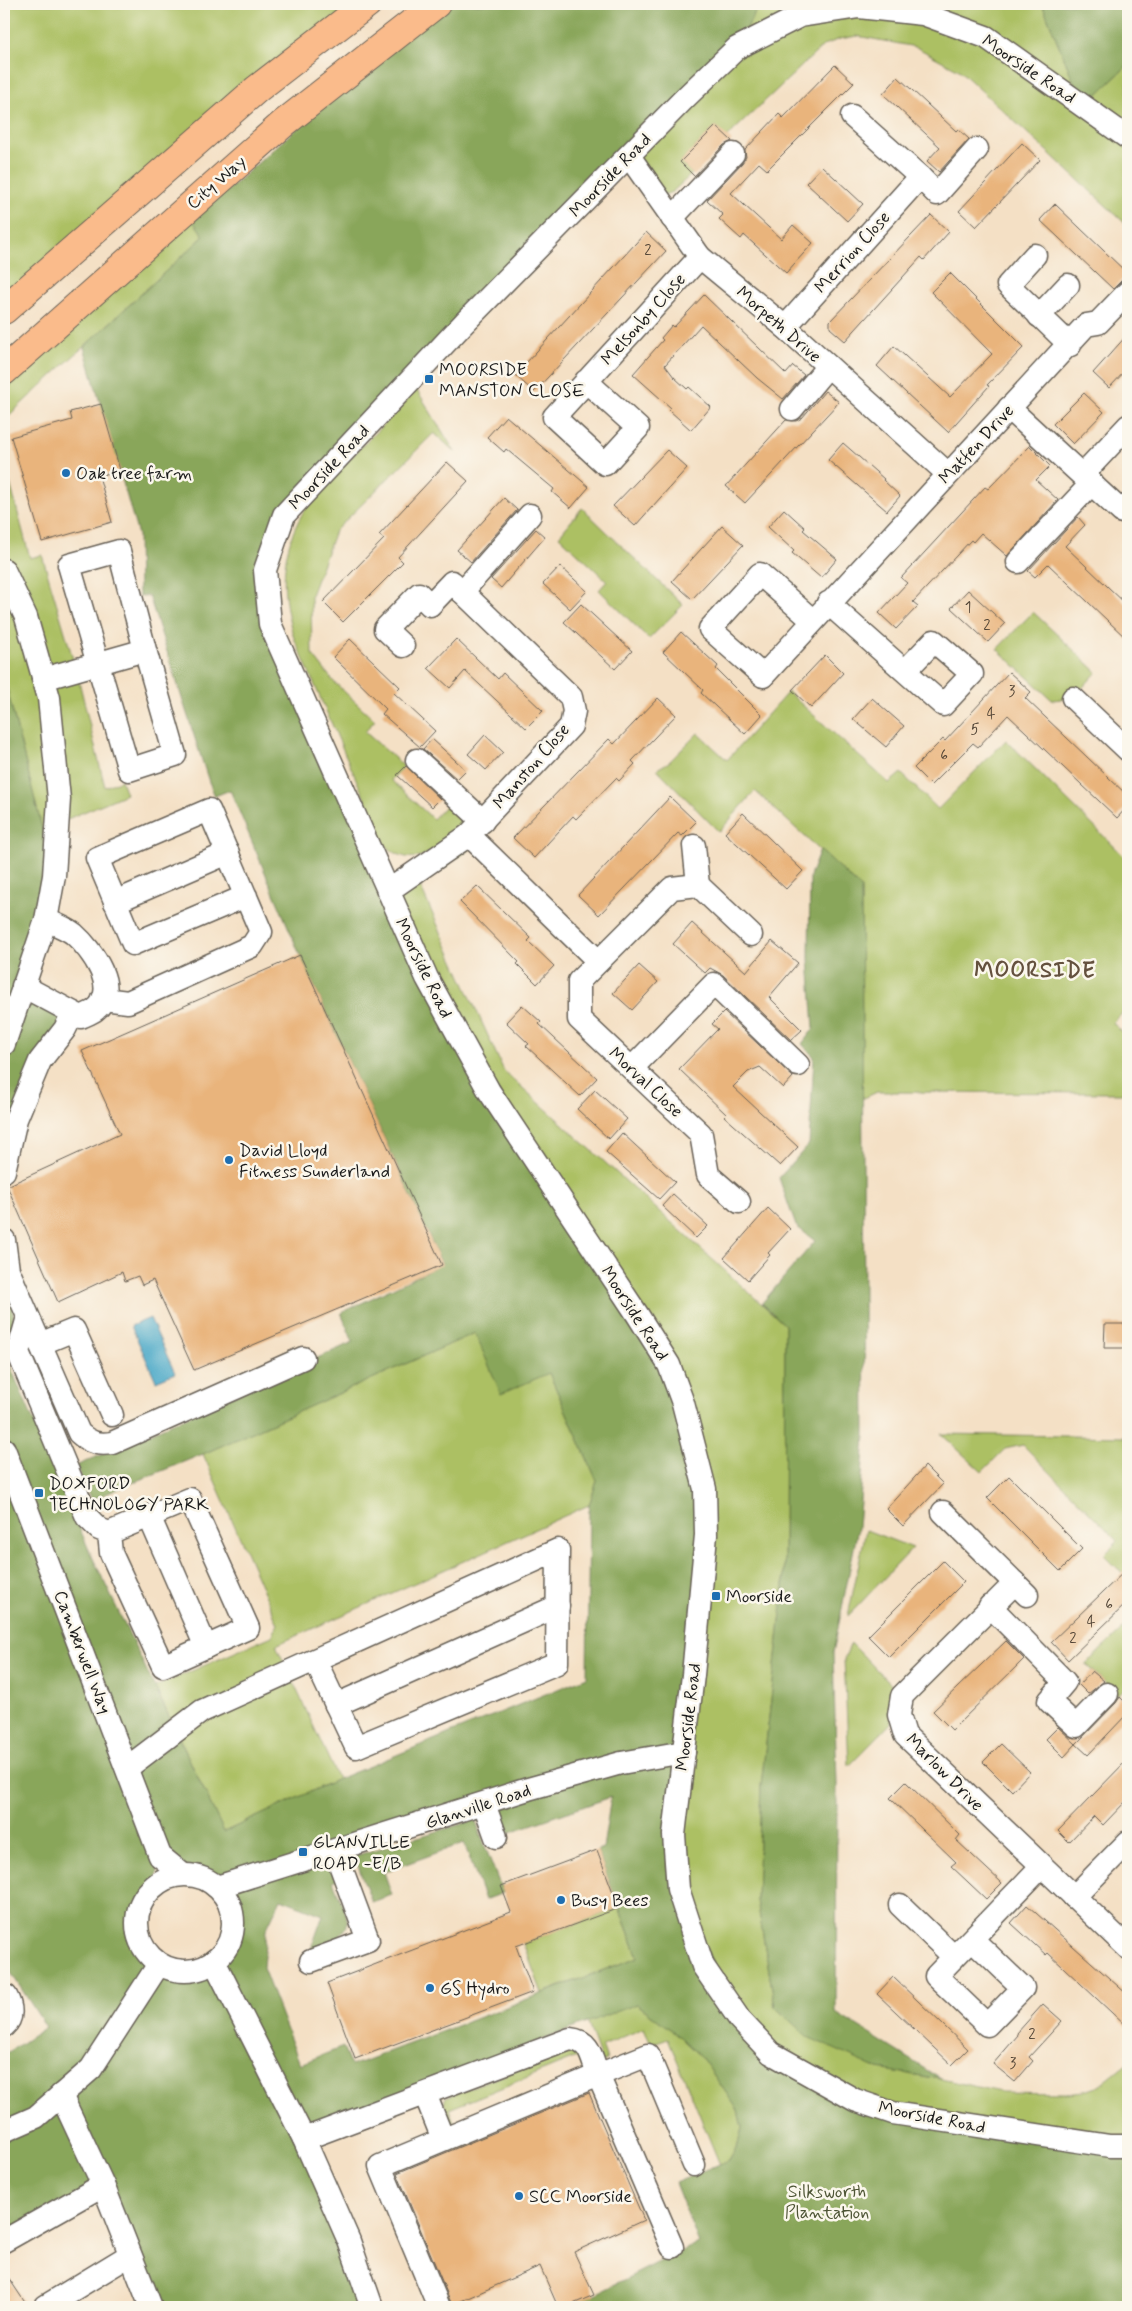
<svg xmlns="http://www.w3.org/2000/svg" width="1132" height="2311" viewBox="0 0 1132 2311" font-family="Mynerve,sans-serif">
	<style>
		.green { fill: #acc064; stroke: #646e40 }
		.forest { fill: #89a65a; stroke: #52613b; fill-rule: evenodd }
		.water { fill: #4aa8c8; stroke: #336272 }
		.building { fill: #e9b47c }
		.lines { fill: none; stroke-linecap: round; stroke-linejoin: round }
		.minor-casing { stroke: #686157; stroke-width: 25 }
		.major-casing { stroke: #686157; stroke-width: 30 }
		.minor { stroke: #fff; stroke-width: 22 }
		.major { stroke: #fabb8b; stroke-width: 28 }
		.poi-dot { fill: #1f6fb2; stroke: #fbf7ec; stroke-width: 2 }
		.labels { text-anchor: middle; stroke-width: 5; stroke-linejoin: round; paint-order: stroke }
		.number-label { font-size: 15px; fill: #4f4234 }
		.street-label { font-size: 18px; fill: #1c1c1c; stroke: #fbf7ec }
		.poi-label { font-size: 18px; fill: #1c1c1c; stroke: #fbf7ec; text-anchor: start }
		.park-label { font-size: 18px; fill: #4e5535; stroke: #fbf7ec }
		.district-label { font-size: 22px; font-weight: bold; letter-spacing: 1px; fill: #64513e; stroke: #fbf7ec }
	</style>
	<rect width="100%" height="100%" fill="#fbf7ec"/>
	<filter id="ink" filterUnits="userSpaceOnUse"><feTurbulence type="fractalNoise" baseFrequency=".02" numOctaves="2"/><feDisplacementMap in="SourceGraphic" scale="10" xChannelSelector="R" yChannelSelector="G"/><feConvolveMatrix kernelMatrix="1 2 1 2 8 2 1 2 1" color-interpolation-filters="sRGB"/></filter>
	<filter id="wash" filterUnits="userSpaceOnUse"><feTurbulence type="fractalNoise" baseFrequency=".0096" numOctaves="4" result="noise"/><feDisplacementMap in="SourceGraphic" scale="20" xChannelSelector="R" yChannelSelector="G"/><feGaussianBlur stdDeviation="1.12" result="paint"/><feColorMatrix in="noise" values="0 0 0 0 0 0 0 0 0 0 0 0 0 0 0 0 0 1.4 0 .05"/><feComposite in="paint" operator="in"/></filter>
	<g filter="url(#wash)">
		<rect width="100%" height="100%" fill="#f4e0c5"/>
		<g class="green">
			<polygon points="4,4 367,4 4,310"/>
			<polygon points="759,4 1042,4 1084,107 1128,65 1128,226 959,70 916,47 857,36 840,39 824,45 727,137 716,126 680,162 692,174 672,192 658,197 629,156 737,48"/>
			<polygon points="193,221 204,236 4,420 4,371"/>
			<path d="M417,390l38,62 -21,-19 -99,98 -24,64 1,59 22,28 41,38 -10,12 39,34 -13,14 42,39 16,-17 13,13v10l-3,7c-27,18 -44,40 -74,13l-91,-207c-17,-55 -13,-99 22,-145z"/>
			<polygon points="4,461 30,558 42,555 76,669 105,787 121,780 126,794 58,823 54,876 4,677"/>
			<polygon points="582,508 683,605 649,639 599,590 607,581 559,536"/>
			<polygon points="1033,612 1097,672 1073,698 1052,700 997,649"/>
			<polygon points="788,692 889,783 901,773 938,809 1006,740 1128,860 1128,1007 1113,1023 1128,1038 1128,1093 877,1092 862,1099 861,888 755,791 719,832 657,769 669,762 698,733 727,760"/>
			<polygon points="462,840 470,849 420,886 504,1071 785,1325 784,1587 761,1786 757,1900 775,2007 878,2069 941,2079 1000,2092 1065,2093 1084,2091 1099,2086 1128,2063 1128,2146 855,2100 740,2020 678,1889 684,1752 489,1091 388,891"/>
			<polygon points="475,1333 549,1373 597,1481 589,1505 276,1645 338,1779 224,1832 155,1687 272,1636 278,1624 203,1454"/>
			<polygon points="941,1434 1128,1437 1128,1579 1104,1555 1118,1541 1023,1445 1005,1449 982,1472"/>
			<polygon points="866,1530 913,1548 848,1616"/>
			<polygon points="1128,1624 1128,1685 1118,1695 1086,1664"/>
			<polygon points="851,1643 902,1696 899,1715 849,1766 844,1659"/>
			<polygon points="619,1908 638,1957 542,1993 523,1943"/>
			<polygon points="637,2004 678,2035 702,2058 738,2110 742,2128 738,2144 729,2160 720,2165 668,2038 651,2044 644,2028 602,2046 607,2060 602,2062 587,2021"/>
			<path d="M568,2049l11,4 7,15 -3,1 -6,-12 -128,52 5,13 -4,2c-3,-9 -9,-19 -4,-27z"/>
		</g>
		<g class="forest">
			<path d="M436,4h323l-22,44 -421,431 -51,91 5,54 157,354 210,336 68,175 -27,400 62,131 115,80 273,46v161h-562c45,-19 88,-44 133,-64l-24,-60 54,-23 9,-16 4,-16 -4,-18 -36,-52 -24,-23 -41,-31 -297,112 -35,23 67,168h-221l-49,-122 -98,56v-186l42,-28 -42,-65v-722l10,80 -10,32 85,198 135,282 114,-53 249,-102 2,-172 8,-24 -48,-108 -48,21 -26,-61 -272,121 -112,46 -15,-34 277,-124 -12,-29 101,-49 -142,-309 -70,-165 -15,6 -6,-14 -60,-186h-10l-1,-61 -54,-188 120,-111 -11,-15zM611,1797l-8,51 -6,2 41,107 -287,109 -8,-19 -43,17 -37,-96 3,-38 15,-31 42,16 -12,34c50,-20 39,-24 22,-68l12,-4 -10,-26 149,-47 12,33zM160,1856c7,6 13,13 21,17 5,3 12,2 18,4 11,3 23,13 29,23 24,49 -37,93 -77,56 -11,-10 -16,-26 -14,-41 2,-13 11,-19 17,-29 4,-8 4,-21 6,-30z"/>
			<polygon points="1042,4 1128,4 1128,65 1084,107"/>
			<polygon points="4,677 54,876 23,986 73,1013 4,1171"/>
			<polygon points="820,850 861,888 865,1435 858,1528 833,1653 837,1783 836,2013 941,2079 878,2069 808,2037 775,2007 757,1900 761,1786 784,1587 785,1325 762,1303 815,1241 796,1226 779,1178 809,1144 814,1057 802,1044 814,1028 809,959 810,876"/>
			<polygon points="475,1820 503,1893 485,1900 464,1843 384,1872 392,1895 372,1902 354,1856"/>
		</g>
		<polygon class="water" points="150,1318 175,1373 156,1381 131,1326"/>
		<g id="blocks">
			<g class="building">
				<polygon points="835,65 854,83 767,170 759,163 731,193 781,239 793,225 813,243 786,273 744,235 741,239 719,219 723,215 707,200 742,163 746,157 745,150 779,114 783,118"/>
				<polygon points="898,77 956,131 958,129 969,139 939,172 927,161 940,147 883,94"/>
				<polygon points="716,126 732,141 724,145 694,176 680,162"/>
				<polygon points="1022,143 1040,160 976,227 959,211"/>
				<polygon points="822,166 863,204 847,221 806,183"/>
				<polygon points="1055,204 1128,274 1113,289 1040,220"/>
				<polygon points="931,215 949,232 924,260 921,257 845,341 830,328 830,321"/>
				<polygon points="646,232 666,251 534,392 515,375"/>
				<polygon points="950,273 1024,347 987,385 989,386 948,432 877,366 894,346 950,397 992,354 931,292"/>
				<polygon points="704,295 786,374 793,366 804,375 783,399 757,378 701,325 665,365 674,377 687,389 689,387 711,407 691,430 669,410 671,408 633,374 663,340 661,338 672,325 674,327"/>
				<polygon points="1128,334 1128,368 1109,388 1093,373"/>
				<polygon points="825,391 839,402 745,503 726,486 786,420 796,421 802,418"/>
				<polygon points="1084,393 1104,412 1073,444 1053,424"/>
				<polygon points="101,404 120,470 99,476 112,522 42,542 11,437 72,420 70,412"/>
				<polygon points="506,416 589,487 571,508 552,492 554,489 506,449 504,452 487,437"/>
				<polygon points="843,443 884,479 883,480 900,496 887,511 828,460"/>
				<polygon points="1030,446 1050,466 1036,480 1058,500 1007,556 981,533 973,542 971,540 913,602 918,606 896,629 879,613 907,583 901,578 985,487 988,489"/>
				<polygon points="667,450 687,468 635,526 613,506"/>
				<polygon points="447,462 468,481 398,557 403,562 343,622 323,602 384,539 379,535"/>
				<polygon points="504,498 517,510 471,562 457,550"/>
				<polygon points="784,509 805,528 803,530 837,559 821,578 792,553 794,551 768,527"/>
				<polygon points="1078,517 1085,525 1065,546 1128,606 1128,640 1048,564 1035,577 1028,571"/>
				<polygon points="722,526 743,545 692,599 672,581"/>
				<polygon points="536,529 545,537 501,588 491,579"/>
				<polygon points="560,566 587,591 570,609 543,584"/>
				<polygon points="968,590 1005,624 988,642 951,608"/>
				<polygon points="581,604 632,651 615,669 564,622"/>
				<polygon points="681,632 718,666 716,669 762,715 745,734 701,693 703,690 663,652"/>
				<polygon points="350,639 400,687 394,693 435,731 420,747 382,714 386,709 333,657"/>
				<polygon points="456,639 498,679 503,673 543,711 526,728 465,671 450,688 428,668"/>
				<polygon points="825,655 843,673 811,708 792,690"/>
				<polygon points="1009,672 1031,692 1025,698 1128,796 1128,806 1117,818 1008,715 978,747 973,743 931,785 914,768 943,739 945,741"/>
				<polygon points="658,698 676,715 632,761 635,764 619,781 616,778 576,819 573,816 534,858 513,838 609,739 614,744"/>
				<polygon points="872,698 904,726 886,747 853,719"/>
				<polygon points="485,735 503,752 486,770 468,754"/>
				<polygon points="432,739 466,770 457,779 423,749"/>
				<polygon points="406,766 440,799 432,807 397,775"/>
				<polygon points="670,797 696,822 682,836 678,833 599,915 578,895"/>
				<polygon points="743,813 803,871 786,889 725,833"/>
				<polygon points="477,886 531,938 528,941 554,966 537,984 517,964 519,962 460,902"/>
				<polygon points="692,923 746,972 772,941 798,963 769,997 802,1030 791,1040 723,975 710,968 705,973 673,944"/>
				<polygon points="300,955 442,1265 194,1370 153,1280 142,1285 138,1276 125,1281 122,1272 58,1302 7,1186 120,1134 82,1051"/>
				<polygon points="639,965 658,982 632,1010 613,993"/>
				<polygon points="522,1005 541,1022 539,1024 597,1078 580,1096 526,1046 529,1044 506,1022"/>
				<polygon points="724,1012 793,1077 783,1088 760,1067 748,1072 733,1087 798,1147 780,1166 724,1116 726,1114 679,1069 718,1029 712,1024"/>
				<polygon points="595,1090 627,1119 609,1139 577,1109"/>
				<polygon points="622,1133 675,1182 659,1199 606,1152"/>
				<polygon points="673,1194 708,1226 696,1238 662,1206"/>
				<polygon points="768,1208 790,1229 768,1253 770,1255 748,1280 724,1258"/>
				<polygon points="1105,1324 1128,1324 1128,1348 1104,1348"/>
				<polygon points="925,1466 943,1484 903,1526 886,1509"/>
				<polygon points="1009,1476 1082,1549 1060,1571 987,1498"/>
				<polygon points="943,1561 964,1582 889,1657 868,1636"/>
				<polygon points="1128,1568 1128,1602 1068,1660 1051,1642"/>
				<polygon points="1006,1641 1024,1659 952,1730 933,1711"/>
				<polygon points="1092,1671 1104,1681 1088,1694 1079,1685"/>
				<polygon points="1120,1697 1128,1705 1128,1713 1088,1755 1076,1744 1116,1703"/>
				<polygon points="1058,1727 1076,1744 1064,1757 1046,1739"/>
				<polygon points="1001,1744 1030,1772 1012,1791 983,1762"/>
				<polygon points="1128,1759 1128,1799 1103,1825 1094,1816 1069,1842 1058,1831"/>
				<polygon points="906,1782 960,1835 956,1840 1002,1883 986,1899 951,1866 956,1862 890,1798"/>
				<polygon points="597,1850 619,1908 516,1946 533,1992 355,2059 327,1983 511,1912 501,1886"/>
				<polygon points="1027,1905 1128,1995 1128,2028 1048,1953 1046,1955 1011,1923"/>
				<polygon points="893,1977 968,2049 952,2065 877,1994"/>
				<polygon points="1043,2004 1062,2021 1029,2057 1033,2061 1015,2082 993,2064 1018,2035 1017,2033"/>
				<polygon points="589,2093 644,2220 574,2252 594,2295 566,2307 558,2307 540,2266 452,2305 397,2173"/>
				<polygon points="4,2271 28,2307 4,2307"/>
			</g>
		</g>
	</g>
	<g filter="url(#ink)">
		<use href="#blocks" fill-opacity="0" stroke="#686157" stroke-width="1"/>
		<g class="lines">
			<defs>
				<g id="minor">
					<polyline points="852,116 920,177"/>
					<polyline points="1128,138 986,37 923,14 859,7 800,16 737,48 685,98 465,322 284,515 265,570 270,624 427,978 489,1091 637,1314 669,1365 683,1403 705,1489 706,1535 693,1675 674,1835 678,1889 703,1966 740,2020 771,2053 855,2100 893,2113 1110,2146 1128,2146"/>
					<polyline points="629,156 700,257 785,327 948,474"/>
					<polyline points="672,218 733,154"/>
					<polyline points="1035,255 1008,285 1070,345"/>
					<polyline points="1039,316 1068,285"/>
					<polyline points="785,327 920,177 937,194 977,149"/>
					<polyline points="586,381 638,428 605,464 554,417 700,257"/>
					<polyline points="1009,408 1122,512 1128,505"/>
					<polyline points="792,409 828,366"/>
					<polyline points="1083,474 1128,426"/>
					<polyline points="1018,562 1092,483"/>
					<polyline points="4,570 26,617 49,698 59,799 54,876 46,920 4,1044"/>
					<polyline points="462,592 530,515"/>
					<polyline points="828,603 943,705 972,674 934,641 905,671"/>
					<polyline points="812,620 760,574 710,629 763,676 1086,325 1098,323 1128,292"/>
					<path d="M43,679c34,-10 68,-19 102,-29l-26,-99 -50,14 60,205 46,-15 -30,-105"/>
					<polyline points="1073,698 1128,750"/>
					<polyline points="417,760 483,821"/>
					<polyline points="469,835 598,961"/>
					<polyline points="694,846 698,885"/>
					<polyline points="388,891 469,835 571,726 574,711 571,697 452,582 430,605 419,594 385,629 403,646"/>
					<polyline points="115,902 228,853"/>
					<path d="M23,986l58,31c4,-2 10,-4 14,-7 27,-20 -4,-61 -21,-76 -8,-6 -19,-10 -28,-14"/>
					<polyline points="103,999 128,1002 252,946 261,932 209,810 97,858 133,944 246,896"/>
					<polyline points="632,1068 714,984 798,1065"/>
					<polyline points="4,1171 16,1119 40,1061 65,1029 73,1013"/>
					<polyline points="739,1202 708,1175 701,1134 579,1019 579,981 672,888 698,885 751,935"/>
					<path d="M4,1240l4,30 71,163c11,10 19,12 33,10l191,-85"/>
					<polyline points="28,1317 18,1352 87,1517 99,1529 109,1533 190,1499 248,1628 163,1666 111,1553 109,1533"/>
					<polyline points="40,1344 74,1330 112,1415"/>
					<polyline points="4,1449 160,1856 182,1874"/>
					<polyline points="943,1512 1027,1595"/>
					<polyline points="149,1516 206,1647"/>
					<polyline points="1015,1583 902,1696 899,1715 905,1735 1128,1948"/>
					<polyline points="990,1606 1065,1682 1049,1701 1076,1726 1107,1694"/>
					<polyline points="336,1705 558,1606"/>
					<polyline points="127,1768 202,1711 558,1550 557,1663 356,1747 315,1660"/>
					<polyline points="484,1804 496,1837"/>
					<circle cx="185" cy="1923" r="48"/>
					<polyline points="217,1887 528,1789 621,1763 684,1752"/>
					<polyline points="1074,1897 1128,1842"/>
					<polyline points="900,1905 954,1957"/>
					<polyline points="972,1939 1023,1988 987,2025 936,1976 1041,1867"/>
					<polyline points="214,1961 304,2139 349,2241 372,2307"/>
					<polyline points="311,1961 368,1940 335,1851"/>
					<path d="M4,2026c9,-8 8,-19 2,-30"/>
					<polyline points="425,2094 443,2139"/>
					<polyline points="4,2131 36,2117 91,2069 159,1964"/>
					<path d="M304,2139l266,-100c21,2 21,18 28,36l50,-20 46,110"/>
					<polyline points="103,2185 151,2307"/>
					<polyline points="4,2241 103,2185 61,2095"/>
					<polyline points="46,2306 130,2255"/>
					<polyline points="439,2307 380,2166 598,2075 672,2247"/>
				</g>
				<g id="major">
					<polyline points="4,310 257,89 367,4"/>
					<polyline points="4,371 284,123 436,4"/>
				</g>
			</defs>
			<use href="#minor" class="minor-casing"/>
			<use href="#major" class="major-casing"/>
			<use href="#minor" class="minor"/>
			<use href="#major" class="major"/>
		</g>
	</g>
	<g class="poi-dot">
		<rect x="424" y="374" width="10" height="10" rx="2.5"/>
		<circle cx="66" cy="473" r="5"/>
		<circle cx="229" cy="1160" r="5"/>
		<rect x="34" y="1488" width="10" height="10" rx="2.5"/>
		<rect x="711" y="1591" width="10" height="10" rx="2.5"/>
		<rect x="298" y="1847" width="10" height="10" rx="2.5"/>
		<circle cx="561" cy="1900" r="5"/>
		<circle cx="430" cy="1988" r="5"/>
		<circle cx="519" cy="2196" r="5"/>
	</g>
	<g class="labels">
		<g class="number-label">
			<text x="648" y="255">2</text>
			<text x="968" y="612">1</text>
			<text x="987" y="630">2</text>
			<text x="1012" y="696">3</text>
			<text x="991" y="718">4</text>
			<text x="975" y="734">5</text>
			<text x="944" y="760">6</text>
			<text x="1109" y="1609">6</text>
			<text x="1091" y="1626">4</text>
			<text x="1073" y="1643">2</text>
			<text x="1032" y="2039">2</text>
			<text x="1013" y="2068">3</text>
		</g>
		<g class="street-label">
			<text transform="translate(1029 69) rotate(34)" y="6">Moorside Road</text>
			<text transform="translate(610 175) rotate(-46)" y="6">Moorside Road</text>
			<text transform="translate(216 182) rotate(-41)" y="6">City Way</text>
			<text transform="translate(852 252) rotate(-48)" y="6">Merrion Close</text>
			<text transform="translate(643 319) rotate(-48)" y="6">Melsonby Close</text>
			<text transform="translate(779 324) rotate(41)" y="6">Morpeth Drive</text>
			<text transform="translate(976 444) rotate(-47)" y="6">Matfen Drive</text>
			<text transform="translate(329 467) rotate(-47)" y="6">Moorside Road</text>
			<text transform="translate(531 766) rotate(-49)" y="6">Manston Close</text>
			<text transform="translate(424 968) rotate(64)" y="6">Moorside Road</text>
			<text transform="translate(646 1082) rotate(43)" y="6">Morval Close</text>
			<text transform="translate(635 1313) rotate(57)" y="6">Moorside Road</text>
			<text transform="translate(83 1652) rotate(69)" y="6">Camberwell Way</text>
			<text transform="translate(688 1717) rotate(-83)" y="6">Moorside Road</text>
			<text transform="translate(945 1772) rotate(45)" y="6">Marlow Drive</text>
			<text transform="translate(478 1806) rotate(-18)" y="6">Glanville Road</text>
			<text transform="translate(932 2117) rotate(11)" y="6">Moorside Road</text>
		</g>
		<g class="poi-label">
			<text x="439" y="375">MOORSIDE<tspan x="439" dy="21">MANSTON CLOSE</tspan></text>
			<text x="76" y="479">Oak tree farm</text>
			<text x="239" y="1156">David Lloyd<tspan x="239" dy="21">Fitness Sunderland</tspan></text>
			<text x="49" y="1489">DOXFORD<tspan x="49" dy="21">TECHNOLOGY PARK</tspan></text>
			<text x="726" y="1602">Moorside</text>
			<text x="313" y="1848">GLANVILLE<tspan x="313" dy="21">ROAD -E/B</tspan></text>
			<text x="571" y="1906">Busy Bees</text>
			<text x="440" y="1994">GS Hydro</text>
			<text x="529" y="2202">SCC Moorside</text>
		</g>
		<g class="park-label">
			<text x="827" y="2197">Silksworth<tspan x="827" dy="21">Plantation</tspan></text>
		</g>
		<g class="district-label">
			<text x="1035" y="977">MOORSIDE</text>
		</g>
	</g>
	<rect width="1132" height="2311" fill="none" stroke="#fbf7ec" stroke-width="20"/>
</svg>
